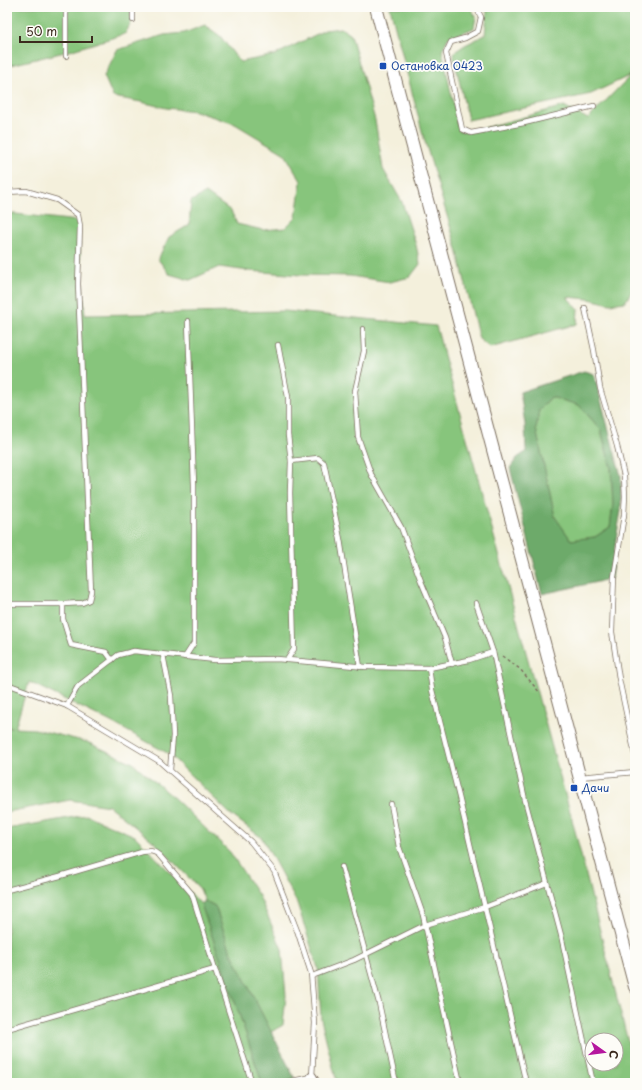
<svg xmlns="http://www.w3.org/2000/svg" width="642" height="1090" viewBox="0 0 642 1090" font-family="'Playpen Sans',sans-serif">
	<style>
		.green { fill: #87c57b; stroke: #61784c; fill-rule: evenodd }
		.forest { fill: #6daa6b; stroke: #546a44; fill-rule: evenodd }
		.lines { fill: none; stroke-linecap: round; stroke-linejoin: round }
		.lane-casing { stroke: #7c6f60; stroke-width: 6 }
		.street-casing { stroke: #7c6f60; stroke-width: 11 }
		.secondary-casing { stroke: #7c6f60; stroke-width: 14 }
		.path { stroke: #7c6f60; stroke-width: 1.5; stroke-dasharray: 3 3; stroke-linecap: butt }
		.lane { stroke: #fff; stroke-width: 4.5 }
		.street { stroke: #fff; stroke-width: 9 }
		.secondary { stroke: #fff; stroke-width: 12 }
		.transit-dot { fill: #1a4fb4; stroke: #fdfcf7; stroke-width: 1.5 }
		.labels { text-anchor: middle; stroke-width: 3.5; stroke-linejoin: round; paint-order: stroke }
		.transit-label { font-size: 11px; fill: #164399; stroke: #fdfcf7; text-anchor: start }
	</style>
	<rect width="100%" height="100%" fill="#fdfcf7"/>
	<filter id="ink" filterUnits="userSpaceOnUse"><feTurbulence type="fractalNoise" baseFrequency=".025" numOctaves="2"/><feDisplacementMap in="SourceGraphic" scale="8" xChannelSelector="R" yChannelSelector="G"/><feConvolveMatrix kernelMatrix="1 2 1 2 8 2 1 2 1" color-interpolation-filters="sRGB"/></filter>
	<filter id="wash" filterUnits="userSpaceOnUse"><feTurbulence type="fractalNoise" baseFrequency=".012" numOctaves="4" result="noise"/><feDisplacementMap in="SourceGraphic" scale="16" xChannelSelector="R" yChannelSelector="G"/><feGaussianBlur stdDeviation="0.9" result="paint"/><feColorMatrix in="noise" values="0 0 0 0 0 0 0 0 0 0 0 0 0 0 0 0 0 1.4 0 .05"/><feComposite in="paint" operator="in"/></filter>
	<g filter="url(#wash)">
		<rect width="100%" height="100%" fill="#f4f0dc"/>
		<g class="green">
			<polygon points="7,7 131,7 131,23 125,34 69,51 7,66"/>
			<polygon points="390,7 471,8 476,17 474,28 448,38 442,50 459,131 473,131 564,106 588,119 631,75 591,94 468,120 453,53 465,45 485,35 487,12 485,7 635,7 635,259 634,260 635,286 625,302 610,304 589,299 567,297 578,309 577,324 490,348 479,339 457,249 423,135"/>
			<polygon points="205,25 220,36 240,62 275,55 325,30 341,28 351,35 375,120 383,169 402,202 416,245 420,264 410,277 390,282 350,276 301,275 249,271 219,267 190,280 169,274 158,259 169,237 189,225 191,201 206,193 231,211 237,224 263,230 285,228 296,217 301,181 285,154 235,124 195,111 166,108 141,102 113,97 104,76 117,50 164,35 184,33"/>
			<path d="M7,213l71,8 7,94 200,-4 151,15 137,497 62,247v13h-298l-16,-64 -3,-51 -21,-65 -35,-65 -32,-24 -61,-60 -58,-32 -82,-40 -14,46 20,1 52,13 46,21 40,34 57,55 29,44 23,53 4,47 -3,29 -12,7 -40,-80 -16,-46 -10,-5 -5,-12 -46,-47 -45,-36 -39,-6 -63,12v-84h5l-5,-2zM592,1040h24v24h-24z"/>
			<polygon points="551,397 579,405 601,430 611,468 613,504 610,527 595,537 571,540 555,517 536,429 539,410"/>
			<polygon points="86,815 135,836 201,904 244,1028 262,1083 7,1083 7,830 12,828"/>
		</g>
		<g class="forest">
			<path d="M584,371l10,3 27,102v35l-5,28 -5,40 -69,15 -32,-126 7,-10 9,-6 -1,-28 -5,-32zM551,397l28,8 22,25 10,38 2,36 -3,23 -15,10 -24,3 -16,-23 -19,-88 3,-19z"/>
			<polygon points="205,901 215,906 231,952 297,1083 262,1083 244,1028 201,904"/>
		</g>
	</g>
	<g filter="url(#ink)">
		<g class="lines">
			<defs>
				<g id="lane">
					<polyline points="133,7 133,20"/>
					<polyline points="476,7 481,17 478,31 465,38 451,42 446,53 462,129 471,133 524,123 594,106"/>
					<polyline points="66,56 66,7"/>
					<polyline points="7,192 26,191 57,200 78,215 80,226 78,284 91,591 89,600 82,603 63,604 63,619 71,645 106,652 112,660"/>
					<polyline points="585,308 594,350 600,388 617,446 624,476 625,496 624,515 614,577 612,632 619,679 635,755"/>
					<polyline points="363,329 364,351 355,391 358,437 371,474 401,527 421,581 445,638 452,664"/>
					<polyline points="278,345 288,397 288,435 291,461 290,493 294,649 287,660"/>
					<polyline points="291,461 318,458 324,463 340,539 360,667"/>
					<polyline points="476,603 493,652 525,800 561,935 593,1083"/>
					<polyline points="7,604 63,604"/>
					<polyline points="493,652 469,660 429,668 432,690 459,797 526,1083"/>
					<polyline points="163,655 171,696 173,736 170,770"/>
					<polyline points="185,657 194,643 194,485 188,321"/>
					<polyline points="7,684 67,706 159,761 251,842 274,871 298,933 311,973 315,1023 312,1077 282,1083"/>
					<polyline points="67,706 78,686 118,655 134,651 215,660 277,659 366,667 429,668"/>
					<polyline points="580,777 635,772"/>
					<polyline points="391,804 399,847 423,915 460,1083"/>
					<polyline points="342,867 379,1003 396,1083"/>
					<path d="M7,890l53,-14 82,-24c7,-1 11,-2 17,3l33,39 23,75"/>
					<polyline points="312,976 354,960 425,925 485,907 547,883"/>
					<polyline points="7,1029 215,969 252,1083"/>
				</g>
				<polyline id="street" points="312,1077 315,1083"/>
				<polyline id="secondary" points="376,7 635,987"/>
			</defs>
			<use href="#lane" class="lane-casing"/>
			<use href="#street" class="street-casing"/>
			<use href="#secondary" class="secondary-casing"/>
			<polyline class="path" points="502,656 520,669 540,693"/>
			<use href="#lane" class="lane"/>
			<use href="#street" class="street"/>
			<use href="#secondary" class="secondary"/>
		</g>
	</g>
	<g class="transit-dot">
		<rect x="379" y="62" width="8" height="8" rx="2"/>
		<rect x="570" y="784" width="8" height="8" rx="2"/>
	</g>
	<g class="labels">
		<g class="transit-label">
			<text x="391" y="70">Остановка 0423</text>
			<text x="582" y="792">Дачи</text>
		</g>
	</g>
	<rect width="642" height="1090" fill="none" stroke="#fdfcf7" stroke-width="24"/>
	<g transform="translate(604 1052) rotate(104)"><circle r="19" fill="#fdfcf7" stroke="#afa8a0"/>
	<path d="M0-3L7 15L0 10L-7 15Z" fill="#b5179e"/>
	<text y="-6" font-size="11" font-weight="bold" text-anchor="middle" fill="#3b2a1e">С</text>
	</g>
	<path d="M20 36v6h72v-6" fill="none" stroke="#3b2a1e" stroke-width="2"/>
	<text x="26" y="36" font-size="12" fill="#3b2a1e" stroke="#fdfcf7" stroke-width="3" paint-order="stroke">50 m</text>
</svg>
